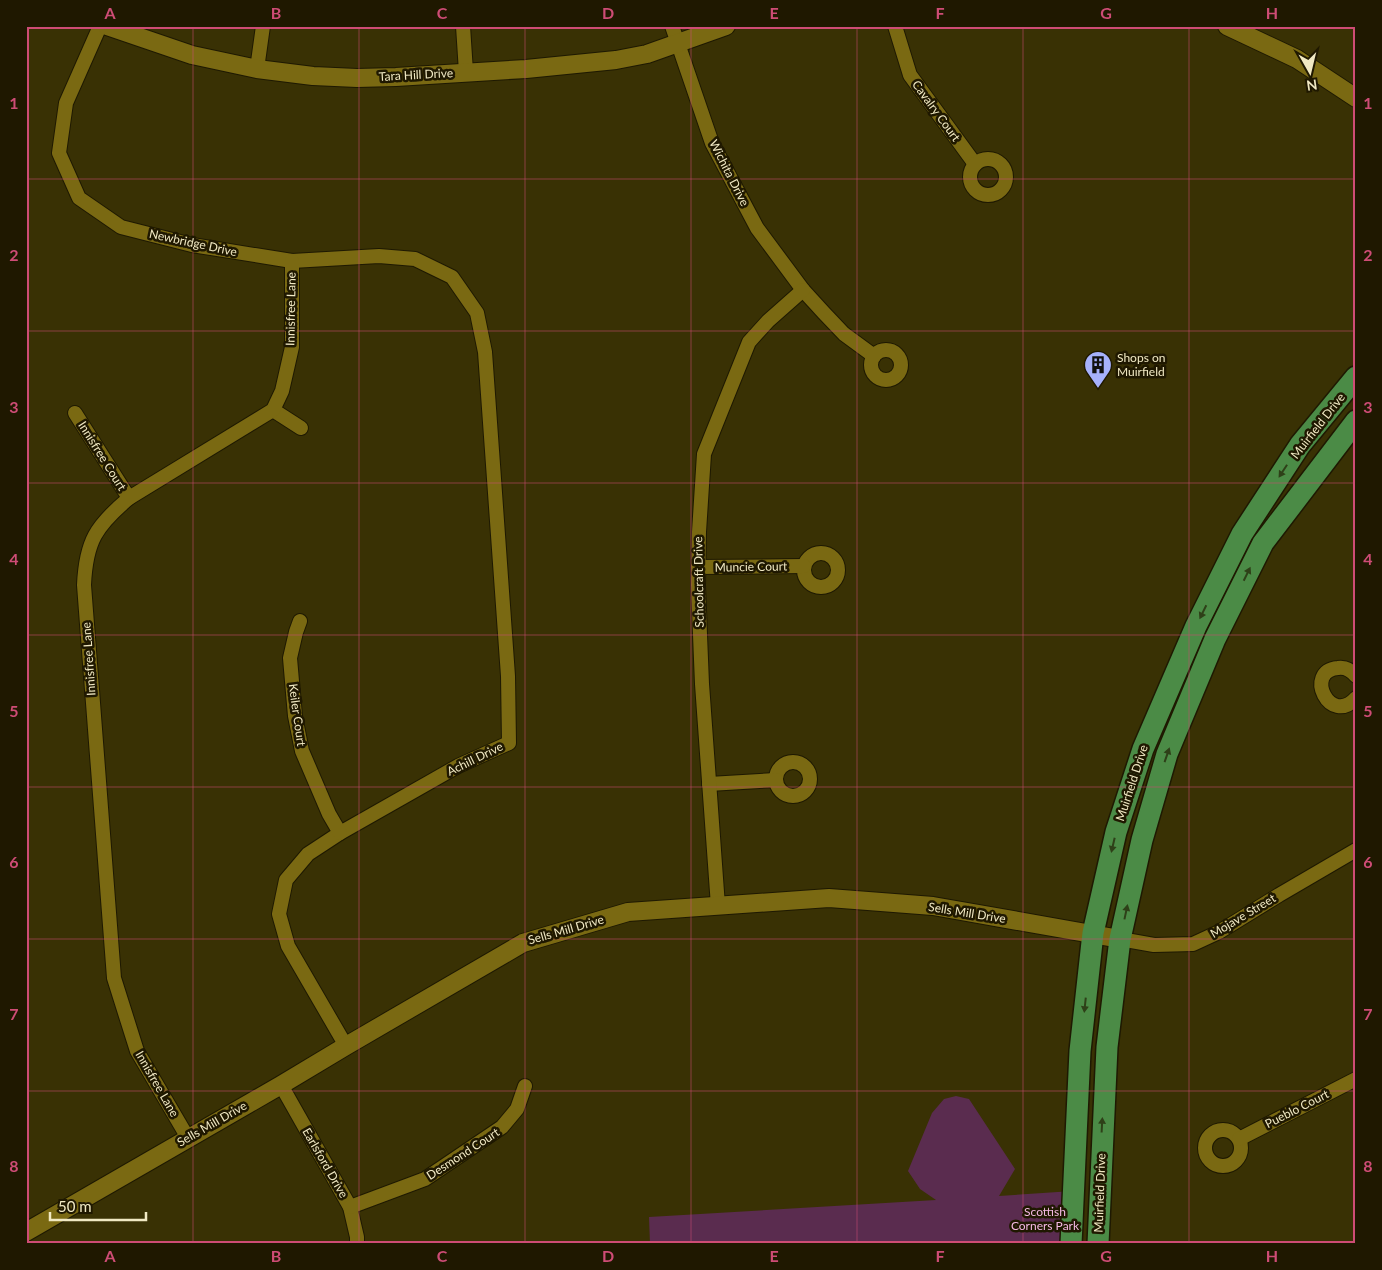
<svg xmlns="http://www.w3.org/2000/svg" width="1382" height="1270" viewBox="0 0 1382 1270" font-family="Lato,sans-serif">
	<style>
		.green { fill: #5a2c4f }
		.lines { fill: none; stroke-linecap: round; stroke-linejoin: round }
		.minor-casing { stroke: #1e1902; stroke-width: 16 }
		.tertiary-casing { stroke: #1e1902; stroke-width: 20 }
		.primary-casing { stroke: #1e1902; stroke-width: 24 }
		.minor { stroke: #7a6912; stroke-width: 14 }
		.tertiary { stroke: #7a6912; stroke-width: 18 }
		.primary { stroke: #4b8b46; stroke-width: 21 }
		.oneway { fill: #2e4018 }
		.grid { fill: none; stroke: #ce4c75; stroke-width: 1; stroke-opacity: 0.55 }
		.labels { text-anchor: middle; stroke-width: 5; stroke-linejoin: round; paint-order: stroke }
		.street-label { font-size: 12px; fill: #f1e9c3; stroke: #1f1800 }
		.poi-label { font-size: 12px; fill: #f1e9c3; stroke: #1f1800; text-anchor: start }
		.park-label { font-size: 12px; fill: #f5b9e4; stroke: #1f1800 }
		.neatline { fill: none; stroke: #ce4c75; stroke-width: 2 }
		.grid-label { font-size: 16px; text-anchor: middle; font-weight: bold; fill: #ce4c75 }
	</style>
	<rect width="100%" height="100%" fill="#393104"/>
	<polygon class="green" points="956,1096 969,1099 1015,1169 999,1196 1073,1191 1071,1244 650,1244 649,1217 936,1200 920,1189 908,1171 932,1113 944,1099"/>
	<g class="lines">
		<defs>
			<g id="minor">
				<polyline points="100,26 66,103 59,153 79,198 121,227 192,245 292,261 379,256 415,259 452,277 477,313 485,352 508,676 509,743 458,766 340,833 308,854 286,880 279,914 288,946 346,1046"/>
				<polyline points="463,26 466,72"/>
				<polyline points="672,26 712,143 757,228 803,290 824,313 844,334 874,356"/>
				<polyline points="895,26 910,75 975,164"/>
				<polyline points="257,69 263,26"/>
				<circle cx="988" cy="177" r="18"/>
				<circle cx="886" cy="365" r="15"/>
				<polyline points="273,410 301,428"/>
				<polyline points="75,413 129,498"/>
				<circle cx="821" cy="570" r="17"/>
				<polyline points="698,567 804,566"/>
				<polyline points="300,621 296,632 290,658 295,716 302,751 329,814 340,833"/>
				<path d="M1356,676c-5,-6 -11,-9 -18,-8 -35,3 -8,59 18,30"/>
				<circle cx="793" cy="779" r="17"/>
				<polyline points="709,784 776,780"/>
				<polyline points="718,906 702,684 698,585 699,532 704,454 749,342 768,321 803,290"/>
				<polyline points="1120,939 1154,945 1193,944 1219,932 1279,895 1356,850"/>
				<polyline points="281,1085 350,1207 357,1237 357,1244"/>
				<circle cx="1223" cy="1148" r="18"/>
				<path d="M188,1138l-51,-87 -23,-73 -30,-393c2,-44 12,-59 45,-87l144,-88 9,-19 10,-44v-86"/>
				<polyline points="1239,1139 1356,1079"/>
				<polyline points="350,1207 425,1179 502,1127 517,1109 525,1086"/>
			</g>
			<g id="tertiary">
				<polyline points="107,26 192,55 257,69 313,76 357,78 396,77 526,69 616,60 647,54 726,26"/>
				<polyline points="1227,26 1297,59 1356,98"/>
				<polyline points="26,1232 281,1085 346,1046 523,943 628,912 829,898 933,906 1120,939"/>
			</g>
			<g id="primary">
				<polyline points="1071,1244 1080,1051 1093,933 1116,832 1143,749 1196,626 1242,534 1300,445 1356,377"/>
				<polyline points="1098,1244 1107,1047 1120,939 1142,840 1167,754 1215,639 1263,543 1356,421"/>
			</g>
		</defs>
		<use href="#minor" class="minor-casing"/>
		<use href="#tertiary" class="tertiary-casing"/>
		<use href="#primary" class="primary-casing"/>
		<use href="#minor" class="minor"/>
		<use href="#tertiary" class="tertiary"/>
		<use href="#primary" class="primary"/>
	</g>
	<defs><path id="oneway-solid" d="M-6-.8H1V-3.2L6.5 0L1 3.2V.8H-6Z" transform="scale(1.25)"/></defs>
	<g class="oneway">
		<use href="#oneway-solid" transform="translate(1283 471) rotate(123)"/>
		<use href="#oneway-solid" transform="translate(1247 574) rotate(-64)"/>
		<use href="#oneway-solid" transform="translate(1203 612) rotate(116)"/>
		<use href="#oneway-solid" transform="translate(1167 755) rotate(-71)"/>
		<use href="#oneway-solid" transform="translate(1113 845) rotate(103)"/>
		<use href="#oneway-solid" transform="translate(1126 912) rotate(-78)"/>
		<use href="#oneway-solid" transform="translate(1085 1005) rotate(96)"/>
		<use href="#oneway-solid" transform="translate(1102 1125) rotate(-87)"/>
	</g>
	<path class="grid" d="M193,26v1218M359,26v1218M525,26v1218M691,26v1218M857,26v1218M1023,26v1218M1189,26v1218M26,179h1330M26,331h1330M26,483h1330M26,635h1330M26,787h1330M26,939h1330M26,1091h1330"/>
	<defs>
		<symbol id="building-pin" viewBox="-11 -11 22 30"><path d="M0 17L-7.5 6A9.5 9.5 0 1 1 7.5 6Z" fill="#a6b1fc" stroke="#1f1800"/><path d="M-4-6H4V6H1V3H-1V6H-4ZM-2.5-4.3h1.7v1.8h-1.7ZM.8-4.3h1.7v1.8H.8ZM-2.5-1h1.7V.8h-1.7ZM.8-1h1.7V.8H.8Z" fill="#111"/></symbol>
	</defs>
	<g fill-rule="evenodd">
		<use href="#building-pin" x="1082" y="349" width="32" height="43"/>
	</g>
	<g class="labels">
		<g class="street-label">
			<text transform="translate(416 75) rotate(-3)" y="4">Tara Hill Drive</text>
			<text transform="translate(936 111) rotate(54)" y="4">Cavalry Court</text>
			<text transform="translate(729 173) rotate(63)" y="4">Wichita Drive</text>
			<text transform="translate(193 243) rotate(12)" y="4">Newbridge Drive</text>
			<text transform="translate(291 309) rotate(-89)" y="4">Innisfree Lane</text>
			<text transform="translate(1318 426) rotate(-52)" y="4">Muirfield Drive</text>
			<text transform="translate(102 456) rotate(58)" y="4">Innisfree Court</text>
			<text transform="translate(751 567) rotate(-1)" y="4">Muncie Court</text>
			<text transform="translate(699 582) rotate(-91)" y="4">Schoolcraft Drive</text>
			<text transform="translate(89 659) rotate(-94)" y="4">Innisfree Lane</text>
			<text transform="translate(297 715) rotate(82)" y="4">Keiler Court</text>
			<text transform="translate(475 759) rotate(-26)" y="4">Achill Drive</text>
			<text transform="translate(1132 783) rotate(-72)" y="4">Muirfield Drive</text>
			<text transform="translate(967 913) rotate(9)" y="4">Sells Mill Drive</text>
			<text transform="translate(1243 916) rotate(-31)" y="4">Mojave Street</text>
			<text transform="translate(566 930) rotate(-16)" y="4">Sells Mill Drive</text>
			<text transform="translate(157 1084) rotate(60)" y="4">Innisfree Lane</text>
			<text transform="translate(1297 1109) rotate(-27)" y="4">Pueblo Court</text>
			<text transform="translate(212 1124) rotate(-30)" y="4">Sells Mill Drive</text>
			<text transform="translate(463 1154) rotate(-33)" y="4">Desmond Court</text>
			<text transform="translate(325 1163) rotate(60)" y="4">Earlsford Drive</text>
			<text transform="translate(1100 1193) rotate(-88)" y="4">Muirfield Drive</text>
		</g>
		<g class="poi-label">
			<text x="1117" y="362">Shops on<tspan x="1117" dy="14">Muirfield</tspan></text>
		</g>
		<g class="park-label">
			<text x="1045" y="1216">Scottish<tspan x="1045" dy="14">Corners Park</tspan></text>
		</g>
	</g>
	<rect width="1382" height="1270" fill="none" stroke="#1f1800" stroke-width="55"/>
	<g transform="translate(1310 72) rotate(172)" stroke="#1f1800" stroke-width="4" paint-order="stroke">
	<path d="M0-4L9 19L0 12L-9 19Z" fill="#f1e9c3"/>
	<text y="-8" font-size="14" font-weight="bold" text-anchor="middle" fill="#f1e9c3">N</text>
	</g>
	<path d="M50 1212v8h96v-8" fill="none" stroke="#f1e9c3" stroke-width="2.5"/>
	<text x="58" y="1212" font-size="15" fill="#f1e9c3" stroke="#1f1800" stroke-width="4" paint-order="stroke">50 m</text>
	<rect x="28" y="28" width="1326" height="1214" class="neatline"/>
	<g class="grid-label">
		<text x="110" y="19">A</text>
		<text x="276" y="19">B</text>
		<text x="442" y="19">C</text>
		<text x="608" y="19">D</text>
		<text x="774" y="19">E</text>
		<text x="940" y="19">F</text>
		<text x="1106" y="19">G</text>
		<text x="1272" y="19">H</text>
		<text x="14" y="109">1</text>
		<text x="1368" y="109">1</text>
		<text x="14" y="261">2</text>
		<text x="1368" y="261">2</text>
		<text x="14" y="413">3</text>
		<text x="1368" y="413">3</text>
		<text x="14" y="565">4</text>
		<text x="1368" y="565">4</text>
		<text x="14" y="717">5</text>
		<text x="1368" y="717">5</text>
		<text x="14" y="868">6</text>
		<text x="1368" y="868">6</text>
		<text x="14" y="1020">7</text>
		<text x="1368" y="1020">7</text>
		<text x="14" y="1172">8</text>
		<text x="1368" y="1172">8</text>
		<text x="110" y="1262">A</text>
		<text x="276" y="1262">B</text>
		<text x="442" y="1262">C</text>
		<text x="608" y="1262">D</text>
		<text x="774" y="1262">E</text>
		<text x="940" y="1262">F</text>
		<text x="1106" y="1262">G</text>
		<text x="1272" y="1262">H</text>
	</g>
</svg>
